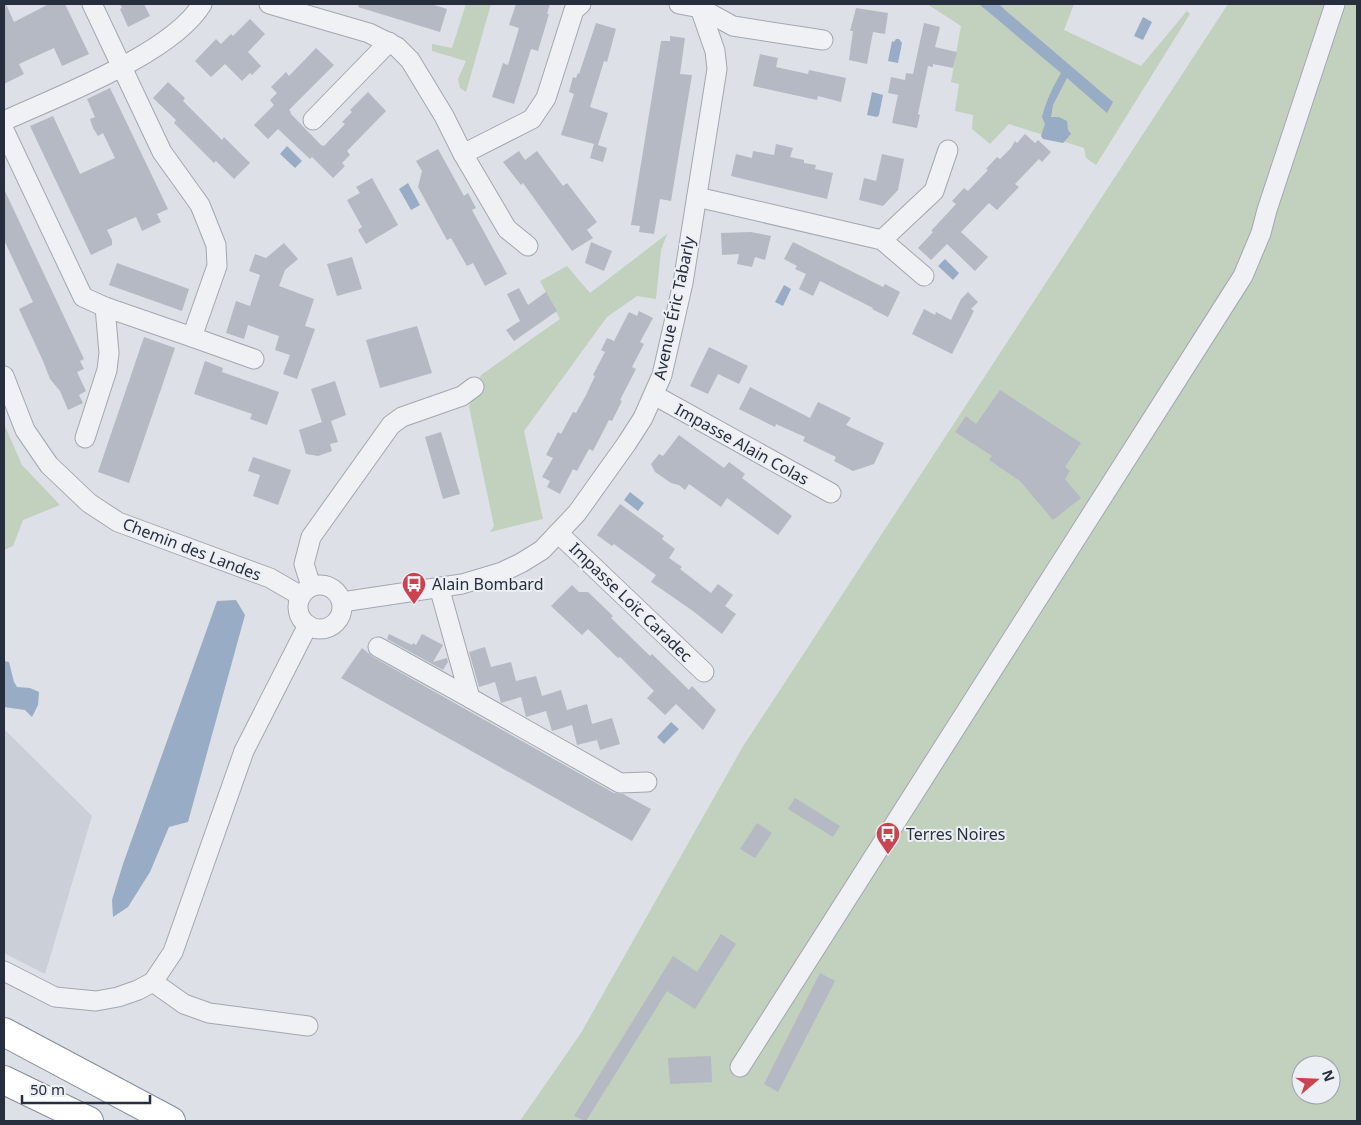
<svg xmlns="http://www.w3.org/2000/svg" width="1361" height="1125" viewBox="0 0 1361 1125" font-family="'Noto Sans',sans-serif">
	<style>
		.built { fill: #cbcfd8 }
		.green { fill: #c2d0be; fill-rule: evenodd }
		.water { fill: #98acc6 }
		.building { fill: #b4b9c3 }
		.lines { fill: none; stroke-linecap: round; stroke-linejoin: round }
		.street-casing { stroke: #a3a7b0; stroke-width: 21 }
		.highway-casing { stroke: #848d9d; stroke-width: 30 }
		.street { stroke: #eff1f5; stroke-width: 19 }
		.highway { stroke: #fff; stroke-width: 28 }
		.labels { text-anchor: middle; stroke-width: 4; stroke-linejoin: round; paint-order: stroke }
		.street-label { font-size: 16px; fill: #272e3d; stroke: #eceff4 }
		.poi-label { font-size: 16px; fill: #272e3d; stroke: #eceff4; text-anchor: start }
	</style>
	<rect width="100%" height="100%" fill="#dde0e6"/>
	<polygon class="built" points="4,729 92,816 45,974 4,953"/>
	<g class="green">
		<polygon points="466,4 491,4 466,92 460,88 458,79 466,61 432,51 432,44 452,48"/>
		<polygon points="927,4 1074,4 1064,30 1141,66 1187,11 1190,14 1096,165 1086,158 1084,148 1009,124 990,144 972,129 973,115 955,111 959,84 951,82 961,26"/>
		<path d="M1228,4h129v1117h-837l61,-88 161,-285zM1301,1065h30v30h-30z"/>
		<polygon points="667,234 661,250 656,299 637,296 607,317 524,431 543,519 490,532 494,526 469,407 481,375 560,319 540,281 567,266 590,293"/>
		<polygon points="4,424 22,465 60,505 23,520 13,546 4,550"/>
	</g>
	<g class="water">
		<path d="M979,4h20l6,6 108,92 -6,11 -40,-35 -14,27 -2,12h8l8,4 1,9 3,4 -8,9 -20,-4 -2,-3 4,-12 -3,-7c4,-16 11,-30 19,-44z"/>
		<polygon points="1143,17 1152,22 1143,40 1134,36"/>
		<polygon points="896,39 899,39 902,43 898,63 888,61 892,41 894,42"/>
		<polygon points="872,92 883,95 879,115 877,117 867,115"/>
		<polygon points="287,146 302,161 295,168 280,154"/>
		<polygon points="408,183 420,205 411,210 399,189"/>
		<polygon points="945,259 959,273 953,280 938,266"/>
		<polygon points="784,285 791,289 783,306 775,302"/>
		<polygon points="630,492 644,503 638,511 624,500"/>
		<polygon points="236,600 245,615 188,822 169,827 150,872 128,907 113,917 112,900 123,864 217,601"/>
		<polygon points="4,661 9,662 14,682 17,687 30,688 39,692 38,705 32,717 25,710 4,707"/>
		<polygon points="671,722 679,729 664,744 657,737"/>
	</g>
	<g class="building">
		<polygon points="4,4 6,4 14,22 49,4 65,4 89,54 62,66 54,48 19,64 24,74 4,84"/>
		<polygon points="120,4 144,4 150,16 128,27 120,9 122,8"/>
		<polygon points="359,4 431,4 447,9 440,32 358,7"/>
		<polygon points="516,4 550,4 547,14 549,14 538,51 531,49 514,104 492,97 503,63 508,65 519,28 509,25"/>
		<polygon points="856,8 888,13 885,34 873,32 867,64 849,60 853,31 850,31"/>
		<polygon points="250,19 265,34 248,52 261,66 252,75 250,73 242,81 225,64 211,77 195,61 216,39 221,44 231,34 233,36"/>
		<polygon points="596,23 616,29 607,62 604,61 590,107 608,113 598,145 607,148 603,162 590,158 594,144 561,135 574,94 569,92 573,77 576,78 578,73 579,74"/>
		<polygon points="924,23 940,27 935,47 957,52 953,68 933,64 933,67 928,66 918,114 920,115 917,128 892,123 898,95 888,93 891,77 905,80 906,73 913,74"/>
		<polygon points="670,36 685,38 680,74 692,75 671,201 660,199 654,234 639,232 640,226 631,225 661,41 670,41"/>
		<polygon points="316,48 334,65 289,110 291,112 290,113 321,145 324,146 345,124 342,122 352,112 350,110 368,92 386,111 347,151 350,155 342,163 345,166 333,178 312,157 310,159 278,129 268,139 254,125 274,105 270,100 277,93 271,87 286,72 289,76"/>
		<polygon points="760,54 778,58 776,67 808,74 809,70 846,78 841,102 818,96 817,100 753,86"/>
		<polygon points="168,82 185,98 183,101 222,140 224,137 250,163 234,179 216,161 214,163 174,123 176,120 153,98"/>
		<polygon points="110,88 168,209 157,214 161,222 142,231 136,217 107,230 112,240 112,245 91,255 30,126 53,116 80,174 115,158 103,133 98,136 93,128 90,119 95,117 87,99"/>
		<polygon points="1025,134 1035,143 1038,140 1051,152 1042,162 1039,159 1015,184 1019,187 997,210 989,203 961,232 988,257 975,271 947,244 931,260 918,248 933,232 931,231 956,204 952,201 964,188 968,191 988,170 986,169 997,157 1000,159 1011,148 1015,141 1017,143"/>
		<polygon points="776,144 793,148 790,157 804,160 804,163 816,165 815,169 833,173 827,199 731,176 736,154 752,158 753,151 774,155"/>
		<polygon points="438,149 464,196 468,193 476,208 472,210 507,274 485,286 473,263 467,266 451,238 447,240 418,187 422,171 416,161"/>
		<polygon points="519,151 525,160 537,151 563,186 567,183 597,222 587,230 593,238 572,251 523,183 521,185 503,162"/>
		<polygon points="882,154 904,159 898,190 883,206 859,200 864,178 876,181"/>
		<polygon points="372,178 398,225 366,244 358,230 362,227 347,200 360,193 356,187"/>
		<polygon points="4,189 84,359 80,361 84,369 77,372 86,391 79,395 83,403 68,410 60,391 50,379 43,361 19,309 33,302 4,240"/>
		<polygon points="751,232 771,236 765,260 755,257 752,267 737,264 739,254 722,255 721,233"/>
		<polygon points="591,242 612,251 604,271 585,263"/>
		<polygon points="793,242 883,287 885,284 900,292 888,317 872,309 873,308 820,281 813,296 799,289 806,274 795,269 797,266 784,259"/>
		<polygon points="284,243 298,259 285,270 279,286 314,299 305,326 315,329 297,379 283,374 290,355 275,350 279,336 248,325 244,339 226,333 236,301 250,306 260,275 249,271 255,254 266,258"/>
		<polygon points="352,257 362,289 337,296 327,264"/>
		<polygon points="117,263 189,289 182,311 109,285"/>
		<polygon points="519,288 528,305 546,292 557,311 514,341 506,330 520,321 507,294"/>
		<polygon points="968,292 978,302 971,309 974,311 952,354 912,334 924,309 935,315 936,312 951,320 961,299"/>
		<polygon points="639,311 653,318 640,342 644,344 632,367 636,369 620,400 622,401 612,421 609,420 593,451 589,449 577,471 573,469 560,494 547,487 550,481 542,477 553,458 546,455 558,432 561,434 573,412 576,413 586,395 595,376 593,375 605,352 601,350 607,338 614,341 629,312 637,316"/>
		<polygon points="417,326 432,373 380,388 366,340"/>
		<polygon points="144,337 175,348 129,483 98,472"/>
		<polygon points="709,347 748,366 739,384 718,374 708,394 690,386"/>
		<polygon points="205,361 223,368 222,372 279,392 267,425 250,419 252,414 194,394"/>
		<polygon points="335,381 346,415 331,421 338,442 330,444 332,451 318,456 306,454 299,430 322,422 311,389"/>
		<polygon points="750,387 810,418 818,402 851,418 846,425 884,443 874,464 853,471 834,461 836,457 803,441 805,437 776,424 775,427 739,409"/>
		<polygon points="1000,390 1081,443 1065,467 1070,471 1065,479 1081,498 1053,520 1020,481 989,460 992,456 955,432 966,416 976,424"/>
		<polygon points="441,432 460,494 443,499 425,437"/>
		<polygon points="679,435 724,468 729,462 745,474 742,478 792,516 778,535 727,498 721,507 689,484 685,490 679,485 671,483 655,472 651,464 659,454 663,456"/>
		<polygon points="253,457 291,470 278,505 253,496 260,475 248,471"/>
		<polygon points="620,504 664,536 662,539 675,549 669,558 682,567 680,569 711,593 718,584 733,595 725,606 736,614 722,634 693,611 651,582 656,575 614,544 612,546 597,535"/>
		<polygon points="572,585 579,592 588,592 613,616 611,618 650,656 652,654 689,690 692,686 716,710 703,730 676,704 665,715 647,698 654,691 620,657 618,658 588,629 582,635 551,606"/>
		<polygon points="389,634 412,645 413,643 416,645 422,634 443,645 433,662 447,658 448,662 443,670 387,639"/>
		<polygon points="485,647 491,667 511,662 516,681 536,676 542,696 561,690 567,710 587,704 592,724 612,718 620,744 600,750 597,740 577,745 572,725 552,731 546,711 526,717 521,697 501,703 495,682 479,687 469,652"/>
		<polygon points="362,648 373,657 614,793 623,794 651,809 632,841 341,678"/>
		<polygon points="795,798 840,826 833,837 788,809"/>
		<polygon points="757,823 772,833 755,858 740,849"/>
		<polygon points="721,934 736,944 695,1009 667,991 586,1121 574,1116 673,956 697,972"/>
		<polygon points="820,973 835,981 778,1092 764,1084"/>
		<polygon points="711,1056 712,1082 670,1084 668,1058"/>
	</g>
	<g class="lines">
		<defs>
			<g id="street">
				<polyline points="269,4 369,33 397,47 410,60 444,116 463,154 532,119 546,98 574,10 581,4"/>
				<polyline points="679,4 700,8 733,26 823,40"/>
				<polyline points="313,120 389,42"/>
				<path d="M4,121c54,-25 168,-67 198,-117"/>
				<polyline points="4,130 83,297 105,307 192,337 217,266 216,245 200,205 162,152 92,4"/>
				<polyline points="463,154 507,229 528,246"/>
				<polyline points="697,197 882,240 924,276"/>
				<polyline points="882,240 934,191 948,150"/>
				<polyline points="192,337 254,359"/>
				<polyline points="4,376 25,430 49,465 89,503 118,522 270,578 301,596"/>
				<polyline points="654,395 831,493"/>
				<polyline points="85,438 107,370 109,353 105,307"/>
				<polyline points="558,533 704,672"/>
				<circle cx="320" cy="607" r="22"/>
				<polyline points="311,586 304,564 311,537 391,425 402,417 462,396 474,387"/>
				<polyline points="439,587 470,698 620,783 647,782"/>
				<polyline points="342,602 462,584 502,572 521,563 542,550 577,513 627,443 643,418 662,375 683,283 717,69 715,51 700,8 701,4"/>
				<polyline points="378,647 470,698"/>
				<polyline points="4,971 55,997 96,1001 118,997 138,990 153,982 173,952 244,751 308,625"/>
				<polyline points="153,982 184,1004 209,1013 308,1026"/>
				<polyline points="740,1067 1243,276 1261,233 1267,210 1335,4"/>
			</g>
			<g id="highway">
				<polyline points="4,1032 171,1121"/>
				<polyline points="4,1080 89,1121"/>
			</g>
		</defs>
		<use href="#street" class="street-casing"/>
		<use href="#highway" class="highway-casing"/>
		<use href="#street" class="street"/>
		<use href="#highway" class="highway"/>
	</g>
	<defs>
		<symbol id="bus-pin" viewBox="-11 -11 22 30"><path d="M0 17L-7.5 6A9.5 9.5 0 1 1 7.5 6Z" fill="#cb4251" stroke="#eceff4"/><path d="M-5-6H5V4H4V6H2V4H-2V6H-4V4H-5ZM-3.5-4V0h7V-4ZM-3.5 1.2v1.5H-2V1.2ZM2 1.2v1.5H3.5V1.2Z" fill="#fff"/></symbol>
	</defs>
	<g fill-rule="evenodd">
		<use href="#bus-pin" x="400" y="570" width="28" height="38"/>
		<use href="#bus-pin" x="874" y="820" width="28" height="38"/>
	</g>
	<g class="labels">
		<g class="street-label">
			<text transform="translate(674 308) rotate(-78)" y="6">Avenue Éric Tabarly</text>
			<text transform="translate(742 444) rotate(29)" y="6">Impasse Alain Colas</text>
			<text transform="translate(192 549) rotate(21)" y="6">Chemin des Landes</text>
			<text transform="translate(631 602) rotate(44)" y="6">Impasse Loïc Caradec</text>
		</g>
		<g class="poi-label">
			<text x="432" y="590">Alain Bombard</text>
			<text x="906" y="840">Terres Noires</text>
		</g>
	</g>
	<rect width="1361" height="1125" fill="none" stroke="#272e3d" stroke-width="10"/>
	<g transform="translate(1316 1080) rotate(71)"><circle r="24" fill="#eceff4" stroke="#9da2ab"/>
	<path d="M0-4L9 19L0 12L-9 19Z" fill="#cb4251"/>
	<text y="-8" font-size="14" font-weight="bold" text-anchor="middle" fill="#272e3d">N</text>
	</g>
	<path d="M22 1095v8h128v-8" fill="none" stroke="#272e3d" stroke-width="2.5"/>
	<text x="30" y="1095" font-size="15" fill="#272e3d" stroke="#eceff4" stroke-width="4" paint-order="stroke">50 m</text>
</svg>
